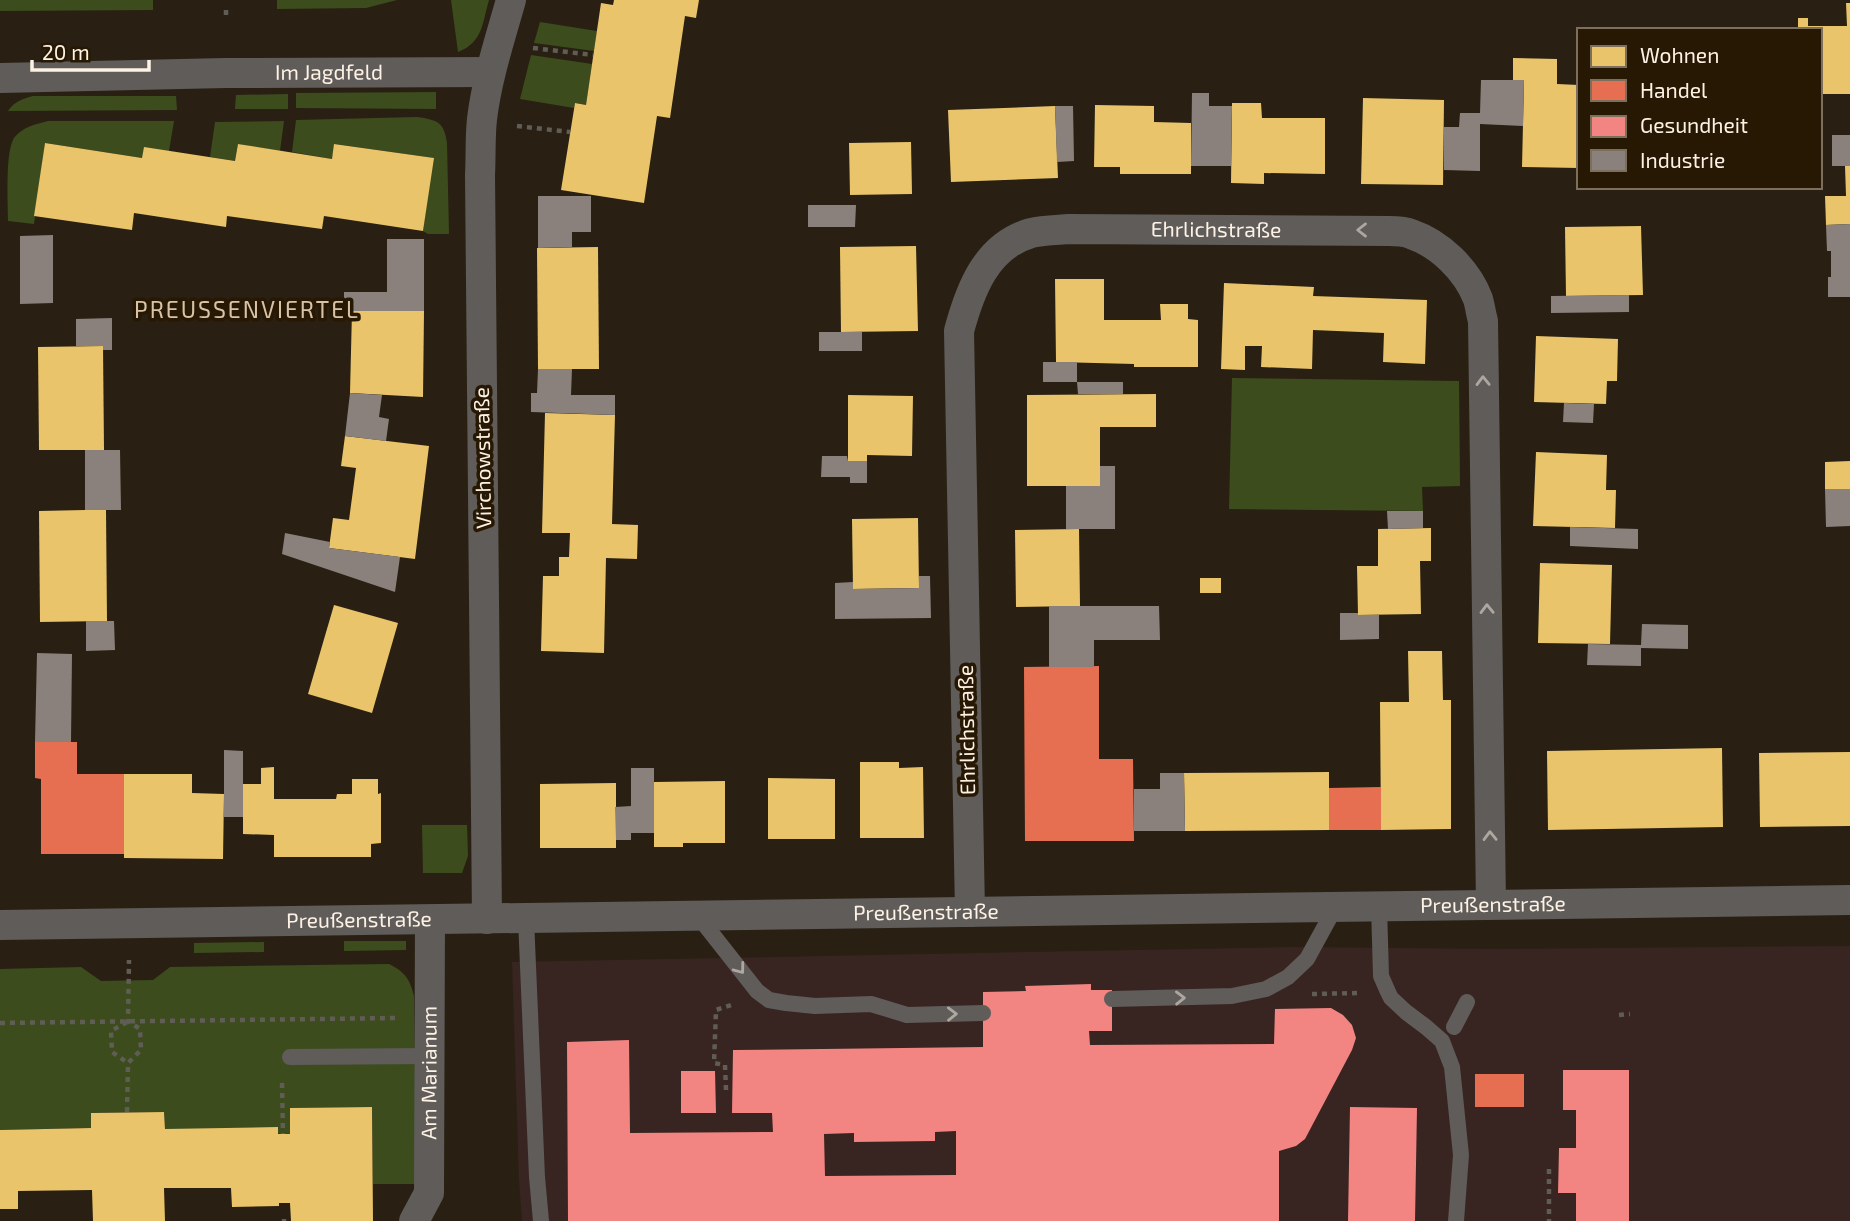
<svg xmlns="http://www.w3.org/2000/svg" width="1850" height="1221" viewBox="0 0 1850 1221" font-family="'Exo 2',sans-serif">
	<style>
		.medical { fill: #382521 }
		.green { fill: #3c4c1d }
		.homes { fill: #e9c46a }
		.shops { fill: #e76f51 }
		.health { fill: #f28482; fill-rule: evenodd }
		.industry { fill: #8a817c }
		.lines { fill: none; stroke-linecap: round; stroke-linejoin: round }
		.path { stroke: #605c56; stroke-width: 4.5; stroke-dasharray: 5 5; stroke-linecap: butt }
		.service { stroke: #5f5c5a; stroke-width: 16 }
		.minor { stroke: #5f5c5a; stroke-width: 30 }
		.oneway { stroke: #aea7a0 }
		.labels { text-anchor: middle; stroke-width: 7; stroke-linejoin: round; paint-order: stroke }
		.street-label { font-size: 21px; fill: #fdf2e5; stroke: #271803 }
		.neighbourhood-label { font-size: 23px; letter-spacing: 2px; fill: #d8c3a9; stroke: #271803 }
	</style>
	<rect width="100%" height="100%" fill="#292013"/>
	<polygon class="medical" points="1850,946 1850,1221 522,1221 519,1179 512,962 1292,947 1500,949"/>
	<g class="green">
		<polygon points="0,0 153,0 153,10 0,11"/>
		<polygon points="277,0 397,0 366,8 277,9"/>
		<path d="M451,0h38c-7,24 -6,42 -31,52z"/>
		<polygon points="540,22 597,31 594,51 534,43"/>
		<polygon points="531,55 592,64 586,105 575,103 574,108 520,99"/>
		<polygon points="436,92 436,109 296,108 296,93"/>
		<polygon points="288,94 288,109 235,109 236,95"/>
		<path d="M33,96h143l1,14 -169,1c7,-10 14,-12 25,-15z"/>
		<path d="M417,117c21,3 27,5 30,26l2,91h-21l-5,-3 10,-73 -98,-14 -3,15 -40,-7 4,-32z"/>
		<path d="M48,121h126l-5,30 -27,7 -97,-15 -11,81 -26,-3c0,-20 -3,-68 6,-83 8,-11 22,-14 34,-17z"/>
		<polygon points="284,121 280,151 238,144 235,161 210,157 215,122"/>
		<polygon points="1232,378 1459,381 1460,486 1422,487 1423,511 1229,509"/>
		<polygon points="422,825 467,825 468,856 462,873 423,873"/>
		<polygon points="344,941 406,941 406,950 344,951"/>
		<polygon points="264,942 264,952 194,953 194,943"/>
		<path d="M389,964c16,8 21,15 25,32l2,188h-43l-1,-77 -82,1v26l-125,-5 -1,-17 -73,1v15l-91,2v-161l81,-2 20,14 52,-1 17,-13z"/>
	</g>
	<g class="homes">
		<polygon points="614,0 699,0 696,18 685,16 670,118 657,116 644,203 561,190 575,103 586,105 601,3 613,5"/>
		<polygon points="1846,3 1850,3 1850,94 1820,94 1820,30 1798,30 1798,18 1808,18 1808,26 1847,26"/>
		<polygon points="1513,58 1557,59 1557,84 1579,85 1579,168 1522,167 1524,80 1513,80"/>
		<polygon points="1363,98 1444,100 1443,185 1361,184"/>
		<polygon points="1232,103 1261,103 1262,118 1325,118 1325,174 1264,173 1264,184 1231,183"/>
		<polygon points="1095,105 1154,106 1154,122 1191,123 1191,174 1120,174 1120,167 1094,167"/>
		<polygon points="1055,106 1058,178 951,182 948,110"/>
		<polygon points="911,142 912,194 850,195 849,143"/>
		<polygon points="45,143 142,158 144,147 235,161 238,144 332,159 334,144 434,158 423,231 324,216 322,229 227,216 226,227 134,213 132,230 34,216"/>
		<polygon points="1845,166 1850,166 1850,224 1826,225 1825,196 1846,196"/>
		<polygon points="1641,226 1643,295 1566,296 1565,227"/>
		<polygon points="916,246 918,331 841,332 840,247"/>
		<polygon points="598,247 599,369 538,369 537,248"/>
		<polygon points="1055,279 1104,279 1104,320 1161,320 1160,304 1188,304 1188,319 1198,320 1198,367 1134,367 1134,364 1056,362"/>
		<polygon points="1224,283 1314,287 1313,296 1427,300 1425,364 1383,362 1384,333 1313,330 1312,369 1261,367 1262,346 1245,346 1245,370 1221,369"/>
		<polygon points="352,311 424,311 423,397 350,393"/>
		<polygon points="1536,336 1618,339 1617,381 1607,381 1606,404 1534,402"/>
		<polygon points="103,346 104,450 39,450 38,347"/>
		<polygon points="1156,394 1156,427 1100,427 1100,486 1027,486 1027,395"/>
		<polygon points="848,395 913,396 912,456 867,455 867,461 848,461"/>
		<polygon points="545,413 615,415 612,524 638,525 637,559 606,558 604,653 541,651 543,576 559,576 559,557 569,557 570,533 542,533"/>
		<polygon points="345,436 429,446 415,559 329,548 333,518 349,520 356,468 341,466"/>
		<polygon points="1536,452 1607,455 1606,490 1616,490 1615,528 1533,526"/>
		<polygon points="1850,461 1850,489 1825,489 1825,462"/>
		<polygon points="85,510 106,510 107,621 40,622 39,511"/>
		<polygon points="918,518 919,588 853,589 852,519"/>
		<polygon points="1431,528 1431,561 1420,561 1421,614 1358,615 1357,566 1378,566 1378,529"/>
		<polygon points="1079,529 1080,606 1016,607 1015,530"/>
		<polygon points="1540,563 1612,565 1610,644 1538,643"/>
		<rect x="1200" y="578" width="21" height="15"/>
		<polygon points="334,605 398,623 372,713 308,694"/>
		<polygon points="1408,651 1442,651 1443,700 1451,700 1451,829 1381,830 1380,702 1409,702"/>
		<polygon points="1722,748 1723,827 1548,830 1547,751"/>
		<polygon points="1850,752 1850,826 1760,827 1759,753"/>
		<polygon points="860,762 899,762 899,768 923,767 924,838 860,838"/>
		<polygon points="274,767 274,799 336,799 337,794 352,794 352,779 378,779 378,794 381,793 381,843 371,844 371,857 274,857 274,835 243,834 243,784 261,784 261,768"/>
		<polygon points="1329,772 1329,830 1185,831 1184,773"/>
		<polygon points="124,774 192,774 192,793 224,794 223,859 124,858"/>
		<polygon points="768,778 835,779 835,839 768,839"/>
		<polygon points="725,781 725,843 683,843 683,847 654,847 654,782"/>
		<polygon points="616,783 616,848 540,848 540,784"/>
		<polygon points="372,1107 373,1221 291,1221 290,1203 279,1203 279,1206 232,1207 231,1188 164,1188 165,1221 93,1221 92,1190 18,1191 18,1209 0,1209 0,1130 91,1128 91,1113 164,1112 165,1129 278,1127 278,1134 290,1134 290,1108"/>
	</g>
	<g class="shops">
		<polygon points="1099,666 1099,759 1133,759 1134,841 1025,841 1024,667"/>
		<polygon points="35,742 77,742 77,774 124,774 124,854 41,854 41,779 35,778"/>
		<polygon points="1381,787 1381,830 1329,830 1329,788"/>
		<rect x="1475" y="1074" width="49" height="33"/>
	</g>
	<g class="health">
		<path d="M1091,984v6h21v41h-23l1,14 184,-1 1,-35 56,-1 12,7 9,10 4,13 -4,12 -47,89 -9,7 -17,5v70h-711l-1,-179 62,-2 1,93 143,-1 -1,-19h-40l1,-63 250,-3v-55l43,-1 -1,-5zM956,1131v44l-131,1 -1,-42 30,-1v9l81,-1v-9z"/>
		<polygon points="1563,1070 1629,1070 1629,1221 1576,1221 1576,1193 1558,1193 1559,1148 1576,1148 1576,1110 1563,1110"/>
		<polygon points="681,1071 715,1071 716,1113 681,1113"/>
		<polygon points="1350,1107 1417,1108 1415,1221 1348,1221"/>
	</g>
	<g class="industry">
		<polygon points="1481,80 1524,80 1523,126 1480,124 1480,171 1444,170 1444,127 1459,127 1460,113 1480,113"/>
		<polygon points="1192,93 1209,93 1209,106 1232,106 1231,166 1191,166"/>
		<polygon points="1055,106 1073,106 1074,161 1057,162"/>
		<rect x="1832" y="135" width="18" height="31"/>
		<polygon points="538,196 591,196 591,232 572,232 572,247 538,248"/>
		<polygon points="808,205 856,205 855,227 808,227"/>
		<polygon points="1850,224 1850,297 1828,297 1828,277 1831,277 1831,251 1827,251 1826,225"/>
		<polygon points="53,235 53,303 20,304 20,236"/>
		<polygon points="387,239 424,239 424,311 344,311 344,292 387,292"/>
		<polygon points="1629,295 1629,312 1551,313 1551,296"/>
		<polygon points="112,318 112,350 103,350 103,346 76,346 76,319"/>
		<rect x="819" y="332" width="43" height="19"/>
		<rect x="1043" y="362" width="34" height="20"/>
		<polygon points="538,369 572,369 571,395 615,395 615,415 531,412 531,393 537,393"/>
		<polygon points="1077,382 1123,382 1123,394 1078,394"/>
		<polygon points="350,393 382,395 379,417 389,419 386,441 345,436"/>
		<polygon points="1564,403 1594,404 1593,423 1563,422"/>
		<polygon points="85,450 120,450 121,510 85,510"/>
		<polygon points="822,456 847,456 848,461 867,461 867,483 850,483 850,477 821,477"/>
		<polygon points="1100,466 1115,466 1115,529 1066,529 1066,486 1100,486"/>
		<polygon points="1825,489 1850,489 1850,526 1826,527"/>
		<polygon points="1387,511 1423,511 1423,528 1388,529"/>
		<polygon points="1570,527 1638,529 1638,549 1570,546"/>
		<polygon points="285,533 330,542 329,548 400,557 395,592 282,554"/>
		<polygon points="919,576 930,576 931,618 835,619 835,583 853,582 853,589 919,588"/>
		<polygon points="1049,606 1159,606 1160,640 1094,640 1094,667 1049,667"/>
		<polygon points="1340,613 1358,613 1358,615 1379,615 1379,639 1340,640"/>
		<polygon points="86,621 114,621 115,650 86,651"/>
		<polygon points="1642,624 1688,625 1688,649 1641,648 1641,666 1587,665 1588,644 1641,645"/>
		<polygon points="37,653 72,654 71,742 35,742"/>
		<polygon points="224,750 243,751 243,817 224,817"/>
		<polygon points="631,768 654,768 654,833 631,833 631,840 616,840 615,807 631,806"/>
		<polygon points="1160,773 1184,773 1185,831 1134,831 1134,789 1160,789"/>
	</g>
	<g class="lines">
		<g class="path">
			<polyline points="226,10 226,20"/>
			<polyline points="533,48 593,55"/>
			<polyline points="517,126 570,132"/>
			<polyline points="1312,994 1360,993"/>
			<polyline points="1619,1015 1630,1014"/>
			<polyline points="127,1022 111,1031 112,1052 128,1063"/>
			<polyline points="0,1023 397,1018"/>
			<polyline points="282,1083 283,1134"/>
			<polyline points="726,1090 725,1065 714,1063 716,1010 734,1004"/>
			<polyline points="127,1112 128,1063 141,1050 140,1029 128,1021 129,960"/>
			<polyline points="1549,1169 1549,1221"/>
			<polyline points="284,1219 284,1221"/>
		</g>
		<g class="service">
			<polyline points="1379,906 1381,976 1388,992 1391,998 1406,1012 1426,1027 1442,1041 1452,1067 1461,1155 1456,1221"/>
			<polyline points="698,916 757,991 769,1000 786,1003 815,1006 871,1004 907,1015 983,1013"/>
			<polyline points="526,919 537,1177 541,1221"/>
			<polyline points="1112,999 1232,996 1266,989 1288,977 1307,959 1336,906"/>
			<polyline points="1454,1027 1467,1002"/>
			<polyline points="290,1057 429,1056"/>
		</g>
		<g class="minor">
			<path id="s1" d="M0,78l226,-5 264,-1"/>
			<path id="s2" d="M970,912l-11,-581c11,-41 27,-85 72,-98 12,-3 26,-3 38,-4l320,2c7,0 15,0 22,3 29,10 56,36 67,65 2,7 3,15 5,22l8,583"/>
			<path d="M487,919l-7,-744c1,-19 0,-38 2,-56 5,-41 18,-80 29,-119"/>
			<path id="s3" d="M0,925l1850,-25"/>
			<path id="s4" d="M414,1221l15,-28 1,-273"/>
		</g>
	</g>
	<defs><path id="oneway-chevron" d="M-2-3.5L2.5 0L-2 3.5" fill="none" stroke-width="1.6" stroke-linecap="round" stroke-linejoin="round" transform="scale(1.75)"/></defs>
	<g class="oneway">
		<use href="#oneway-chevron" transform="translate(1362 230) rotate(-180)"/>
		<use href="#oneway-chevron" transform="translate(1483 381) rotate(-91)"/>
		<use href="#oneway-chevron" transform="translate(1487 609) rotate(-91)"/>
		<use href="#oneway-chevron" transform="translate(1490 836) rotate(-91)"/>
		<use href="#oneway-chevron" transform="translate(740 969) rotate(53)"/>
		<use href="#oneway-chevron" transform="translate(1180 998) rotate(-1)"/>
		<use href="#oneway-chevron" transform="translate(952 1014) rotate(-1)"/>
	</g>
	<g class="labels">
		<g class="street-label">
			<text dy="7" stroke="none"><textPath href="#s1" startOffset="329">Im Jagdfeld</textPath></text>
			<text dy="7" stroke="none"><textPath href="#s2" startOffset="894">Ehrlichstraße</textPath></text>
			<text transform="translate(483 458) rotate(-91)" y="7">Virchowstraße</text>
			<text transform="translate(967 730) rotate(-91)" y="7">Ehrlichstraße</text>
			<text dy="7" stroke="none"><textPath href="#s3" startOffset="1493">Preußenstraße</textPath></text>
			<text dy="7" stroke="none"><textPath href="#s3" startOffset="926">Preußenstraße</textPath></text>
			<text dy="7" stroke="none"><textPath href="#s3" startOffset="359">Preußenstraße</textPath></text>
			<text dy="7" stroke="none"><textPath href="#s4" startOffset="152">Am Marianum</textPath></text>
		</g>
		<g class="neighbourhood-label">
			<text x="247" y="318">PREUSSENVIERTEL</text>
		</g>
	</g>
	<rect x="1577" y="28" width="245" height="161" fill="#271803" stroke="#7d6f5d" stroke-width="2"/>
	<rect x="1591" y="46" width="35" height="21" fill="#e9c46a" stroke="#7d6f5d" stroke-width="2"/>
	<text x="1640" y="63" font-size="21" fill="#fdf2e5">Wohnen</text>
	<rect x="1591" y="80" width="35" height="21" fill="#e76f51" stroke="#7d6f5d" stroke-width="2"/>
	<text x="1640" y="98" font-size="21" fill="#fdf2e5">Handel</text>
	<rect x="1591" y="116" width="35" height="21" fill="#f28482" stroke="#7d6f5d" stroke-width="2"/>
	<text x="1640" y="133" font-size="21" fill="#fdf2e5">Gesundheit</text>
	<rect x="1591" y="150" width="35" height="21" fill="#8a817c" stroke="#7d6f5d" stroke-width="2"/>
	<text x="1640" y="168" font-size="21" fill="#fdf2e5">Industrie</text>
	<path d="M32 60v10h117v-10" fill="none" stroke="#fdf2e5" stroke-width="3.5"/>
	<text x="42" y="60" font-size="21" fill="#fdf2e5" stroke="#271803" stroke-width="5" paint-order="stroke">20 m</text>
</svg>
